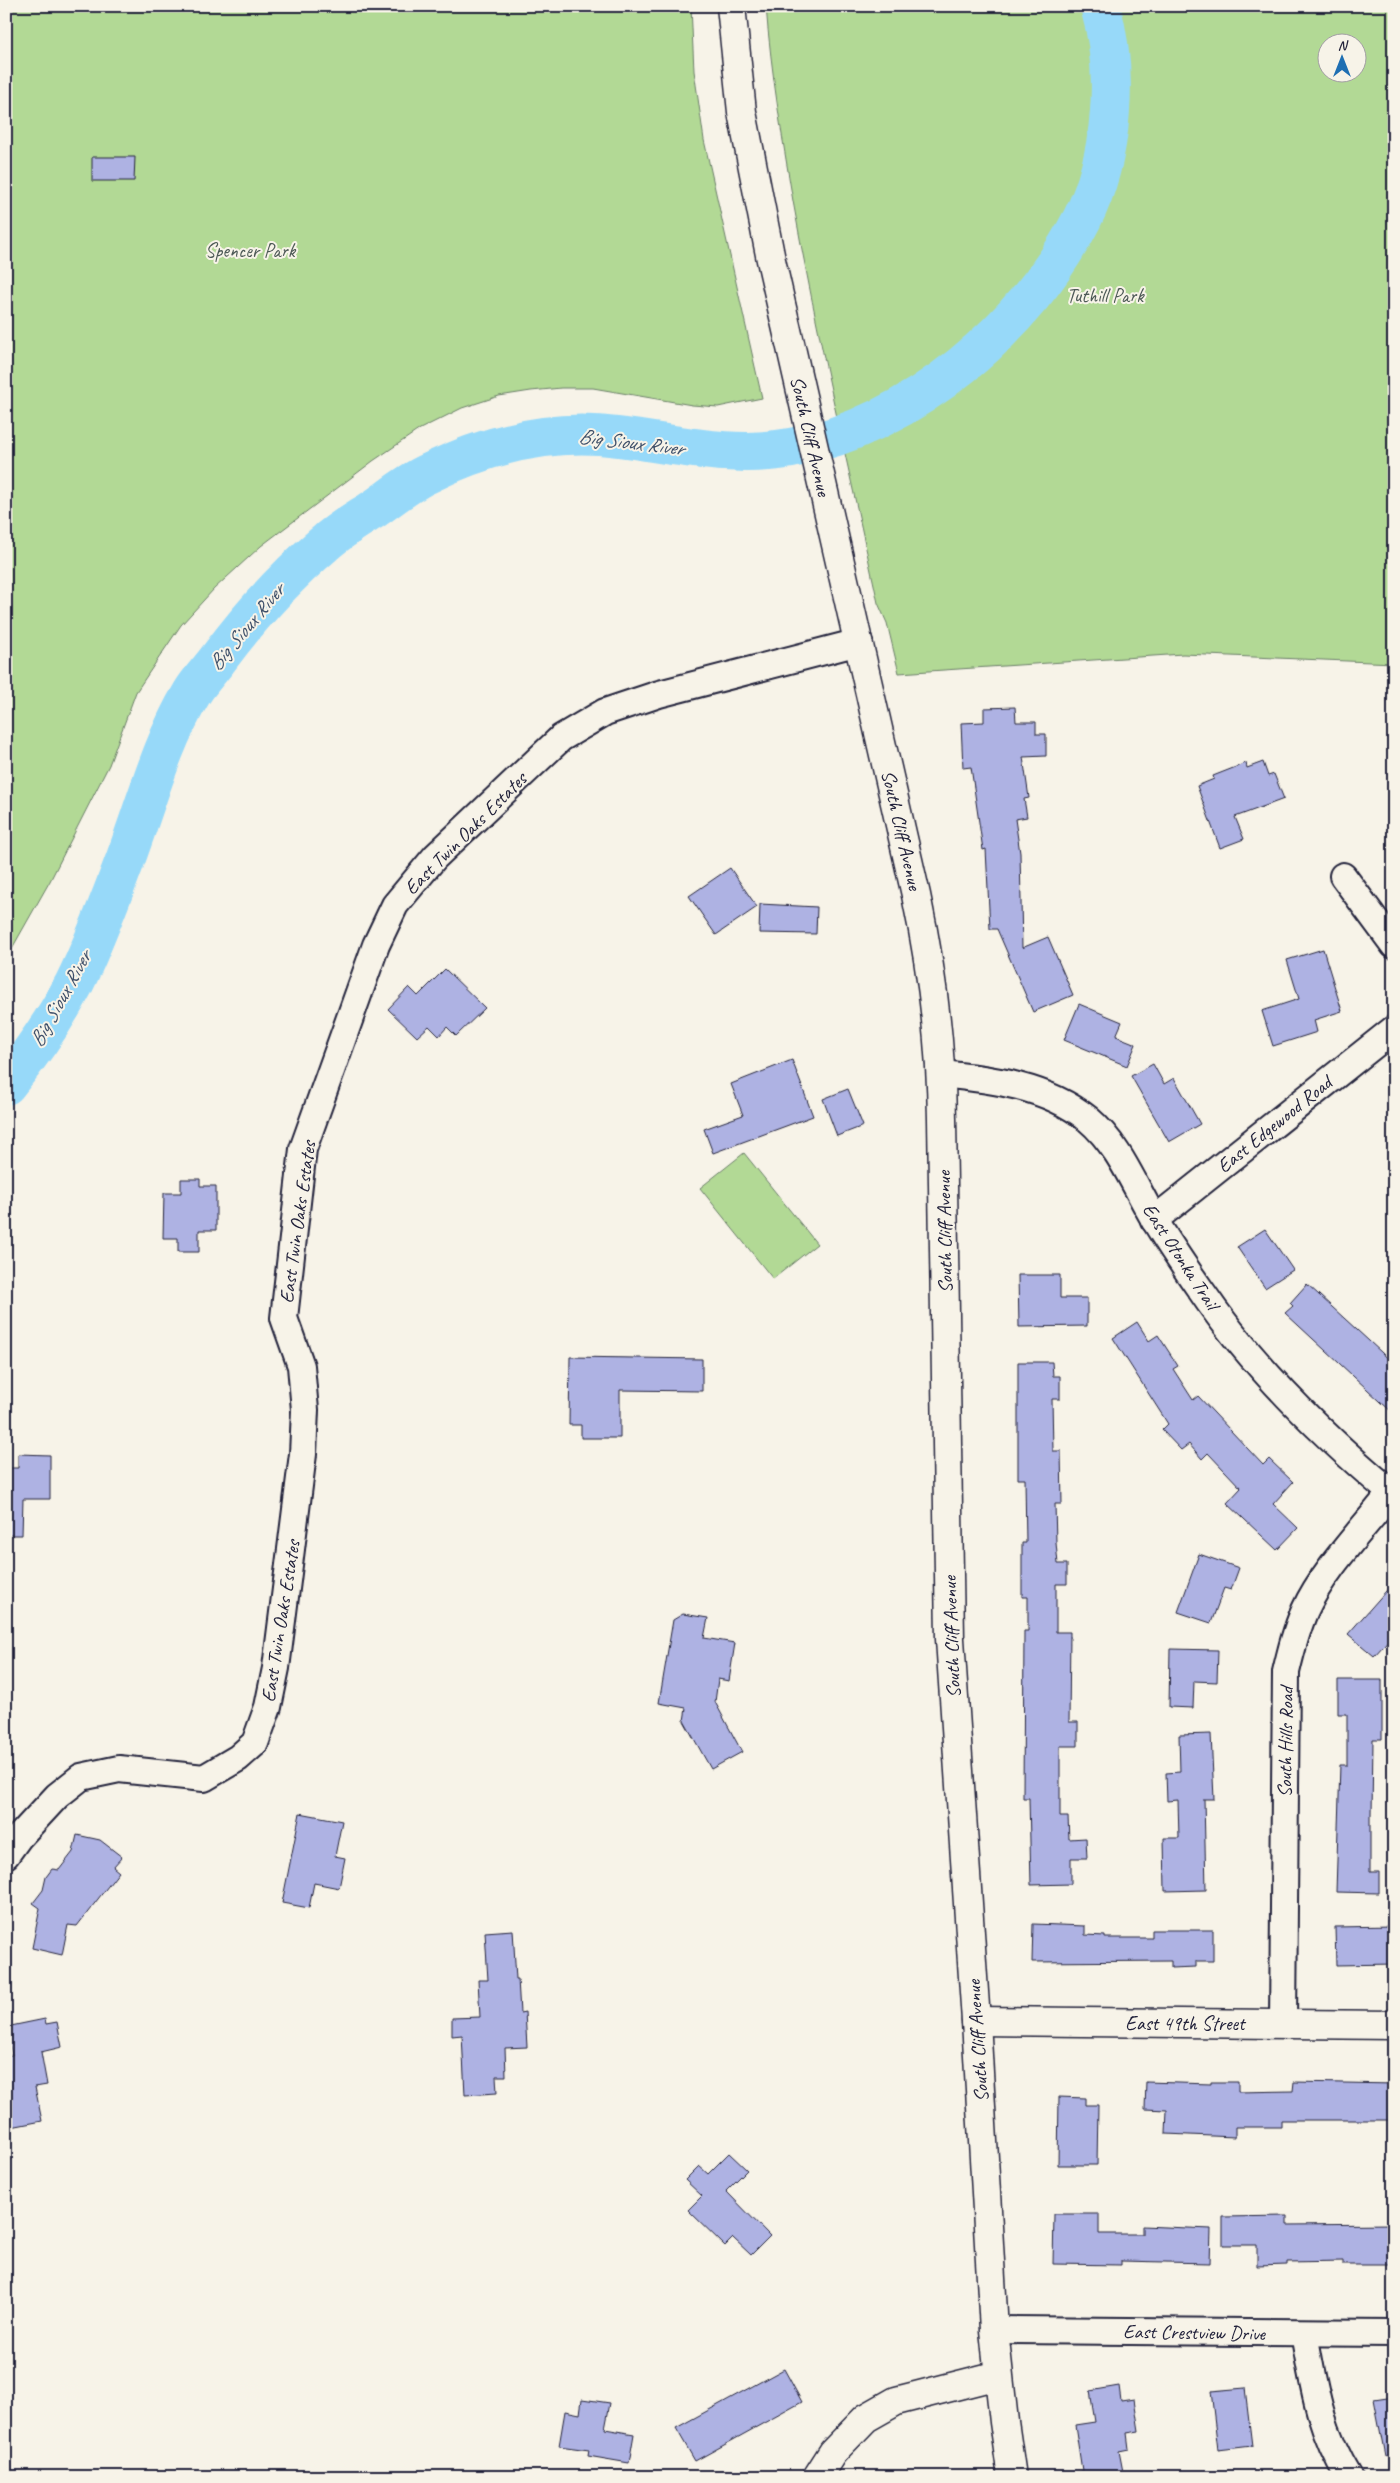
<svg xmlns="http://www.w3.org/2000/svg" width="1400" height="2483" viewBox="0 0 1400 2483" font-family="Caveat,sans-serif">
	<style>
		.green { fill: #b2d995; stroke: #6a7e68; fill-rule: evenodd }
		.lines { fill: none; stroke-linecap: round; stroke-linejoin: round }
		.river { stroke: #97d9f9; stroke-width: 40 }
		.building { fill: #aeb2e3; stroke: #22223b }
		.street-casing { stroke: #22223b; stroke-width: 30 }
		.secondary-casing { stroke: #22223b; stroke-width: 31 }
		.street { stroke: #f7f3e8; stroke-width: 26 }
		.secondary { stroke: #f7f3e8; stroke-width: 28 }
		.labels { text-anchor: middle; stroke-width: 4; stroke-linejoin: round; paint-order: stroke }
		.park-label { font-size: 20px; fill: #4d5956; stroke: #f7f3e8 }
		.street-label { font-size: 20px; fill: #22223b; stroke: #f7f3e8 }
		.water-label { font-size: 21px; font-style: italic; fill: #3f506a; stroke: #f7f3e8 }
	</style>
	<rect width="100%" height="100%" fill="#f7f3e8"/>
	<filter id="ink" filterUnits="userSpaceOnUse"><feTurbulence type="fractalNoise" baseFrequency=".02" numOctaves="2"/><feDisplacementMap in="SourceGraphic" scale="10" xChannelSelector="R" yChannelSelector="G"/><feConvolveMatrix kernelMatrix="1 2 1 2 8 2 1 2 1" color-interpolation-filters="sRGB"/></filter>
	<g filter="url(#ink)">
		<g class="green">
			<polygon points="6,6 691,6 694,71 704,140 762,398 718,407 692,405 593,388 561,388 531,391 499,396 462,408 420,429 373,461 261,546 214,589 181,625 136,692 109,765 50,881 6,959"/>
			<path d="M766,6h628v657l-211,-9 -284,19 -12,-50 -9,-20c-29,-134 -61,-268 -85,-402 -11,-65 -22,-129 -27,-195zM1358,42v30h-30v-30z"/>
			<polygon points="744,1153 817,1244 773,1279 700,1188"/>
		</g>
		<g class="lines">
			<path class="river" d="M6,1085c26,-32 49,-65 68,-101 18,-36 33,-76 47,-113 23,-59 38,-123 71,-178 7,-12 18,-23 26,-34 32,-43 65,-80 106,-115 15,-14 33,-24 50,-35 16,-11 33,-25 51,-34 60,-30 125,-47 193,-38 58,7 114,22 173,11 121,-22 236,-121 291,-229 31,-61 37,-148 18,-213"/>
		</g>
		<g class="building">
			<polygon points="92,157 135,157 134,181 92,181"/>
			<polygon points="1015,707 1016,722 1036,722 1036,734 1046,734 1046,756 1023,757 1029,798 1024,799 1027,817 1015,819 1020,853 1022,948 1048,937 1073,995 1033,1012 997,929 990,929 986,849 983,850 971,767 963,768 961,723 984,722 984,708"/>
			<polygon points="1263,762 1268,776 1274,774 1284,799 1235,817 1244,839 1220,848 1197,786 1214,779 1213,776 1246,763 1247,768"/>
			<polygon points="730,868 757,907 716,935 689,896"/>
			<polygon points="760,904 817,907 816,934 759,933"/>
			<polygon points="1323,949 1342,1011 1314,1020 1317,1032 1273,1046 1262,1011 1299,999 1287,960"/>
			<polygon points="445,969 485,1008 456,1036 447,1027 439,1036 429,1026 417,1037 388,1009 409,987 418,996"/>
			<polygon points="1079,1004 1122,1022 1116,1036 1136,1044 1127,1066 1064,1040"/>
			<polygon points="792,1060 813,1116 713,1153 704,1129 743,1115 731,1084"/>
			<polygon points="1153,1064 1164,1084 1174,1078 1200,1124 1169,1142 1131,1076"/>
			<polygon points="848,1089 863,1126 837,1136 823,1099"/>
			<polygon points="181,1179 200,1179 200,1186 216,1186 216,1230 199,1230 199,1252 178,1252 178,1238 163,1238 164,1193 181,1193"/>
			<polygon points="1265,1229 1293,1270 1265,1288 1237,1247"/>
			<polygon points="1018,1275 1060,1275 1060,1298 1087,1298 1087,1326 1019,1327"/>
			<polygon points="1307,1284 1394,1364 1394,1414 1285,1313 1293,1306 1290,1303"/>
			<polygon points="1137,1322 1149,1341 1158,1335 1178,1366 1173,1369 1193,1400 1198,1396 1263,1465 1269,1459 1293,1482 1273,1504 1298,1528 1277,1550 1227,1503 1241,1488 1208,1453 1202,1459 1189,1444 1181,1450 1162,1430 1168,1424 1113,1338"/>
			<polygon points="570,1357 702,1359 702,1391 620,1390 620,1438 581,1438 581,1425 569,1425"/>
			<polygon points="1018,1362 1052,1362 1053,1376 1060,1376 1060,1399 1052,1399 1053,1451 1061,1451 1062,1504 1055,1504 1056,1543 1058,1564 1067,1564 1067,1584 1056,1584 1056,1632 1070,1632 1069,1722 1078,1722 1078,1746 1060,1746 1060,1817 1068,1817 1069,1839 1086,1838 1087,1858 1071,1858 1071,1884 1031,1885 1029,1798 1023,1798 1024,1631 1028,1631 1028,1597 1022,1597 1022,1543 1026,1543 1025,1479 1018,1479"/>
			<polygon points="18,1454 50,1455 50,1499 23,1499 22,1535 6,1535 6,1468 18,1468"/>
			<polygon points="1199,1554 1239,1568 1231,1590 1224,1588 1211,1623 1178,1612"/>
			<polygon points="1394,1582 1394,1634 1374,1656 1348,1634"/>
			<polygon points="683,1614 708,1618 704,1638 735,1643 729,1681 718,1679 715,1702 742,1752 711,1769 684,1721 686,1708 659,1703 673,1620"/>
			<polygon points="1170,1649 1218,1650 1217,1682 1194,1681 1193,1708 1169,1707"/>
			<polygon points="1338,1680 1382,1680 1382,1739 1373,1739 1372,1815 1370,1815 1370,1872 1379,1872 1379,1893 1336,1892 1340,1765 1347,1765 1347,1714 1338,1714"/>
			<polygon points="1211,1734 1214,1799 1204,1799 1206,1890 1165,1891 1164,1838 1179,1838 1178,1800 1167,1801 1166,1773 1180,1772 1179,1735"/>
			<polygon points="300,1813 342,1821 335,1856 345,1858 339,1888 314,1883 309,1908 282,1903"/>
			<polygon points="77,1835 100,1840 122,1857 113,1867 119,1872 77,1926 68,1925 62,1955 32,1948 40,1908 33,1903 43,1890 46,1877 52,1869 59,1870 73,1852"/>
			<polygon points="1033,1924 1085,1926 1085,1935 1105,1936 1105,1938 1152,1938 1152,1930 1213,1930 1213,1961 1196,1961 1196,1967 1171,1968 1171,1961 1032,1962"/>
			<polygon points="1394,1926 1394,1964 1336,1965 1335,1927"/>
			<polygon points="513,1930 516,1979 518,1979 520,2013 525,2012 527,2047 505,2048 506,2076 496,2076 497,2093 465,2095 462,2035 452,2036 452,2018 480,2017 478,1980 488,1980 485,1932"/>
			<polygon points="45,2019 46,2024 57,2022 62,2047 41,2052 47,2085 35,2087 42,2121 6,2128 6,2056 12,2055 6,2027"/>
			<polygon points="1146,2082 1211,2084 1211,2082 1238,2082 1238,2092 1293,2091 1294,2082 1394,2084 1394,2120 1281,2120 1281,2127 1235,2127 1235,2137 1166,2134 1167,2110 1145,2109"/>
			<polygon points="1059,2097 1085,2098 1085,2105 1098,2105 1097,2165 1058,2165"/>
			<polygon points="729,2153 747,2170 726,2191 770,2236 751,2255 733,2238 725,2246 688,2210 702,2196 685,2180 699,2166 708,2174"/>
			<polygon points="1054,2214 1099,2214 1099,2234 1142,2234 1142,2226 1211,2229 1210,2263 1121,2261 1121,2265 1053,2264"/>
			<polygon points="1287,2216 1287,2225 1394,2224 1394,2265 1343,2265 1343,2261 1287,2262 1287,2265 1257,2266 1257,2245 1223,2245 1223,2217"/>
			<polygon points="784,2369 802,2402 695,2461 676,2428"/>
			<polygon points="1119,2386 1121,2401 1134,2399 1139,2431 1127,2433 1129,2449 1119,2451 1124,2477 1083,2477 1075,2425 1095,2422 1090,2391"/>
			<polygon points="1245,2388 1252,2446 1218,2450 1211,2391"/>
			<polygon points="1394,2396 1394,2455 1385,2456 1374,2399"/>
			<polygon points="582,2399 610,2403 605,2429 634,2434 629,2463 588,2456 589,2450 559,2446 565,2411 580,2414"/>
		</g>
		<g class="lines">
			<defs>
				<g id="street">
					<polyline points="1343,876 1394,945"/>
					<path d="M941,1074c50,5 106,12 147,45 31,26 46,66 66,100 14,24 30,47 46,70 52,77 122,146 194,206"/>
					<polyline points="1154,1220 1394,1029"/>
					<polyline points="6,1855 19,1837 57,1796 81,1777 119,1769 204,1778 238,1758 255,1743 268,1707 276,1668 303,1454 305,1410 301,1366 284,1318 303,1149 376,945 395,905 435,857 561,738 605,712 659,694 859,642"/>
					<path d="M1283,2024l3,-352c5,-21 10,-42 19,-62 18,-40 59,-82 86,-117"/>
					<polyline points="994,2330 1394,2333"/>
					<path d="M1304,2333c10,55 15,95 45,144"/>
				</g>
				<g id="secondary">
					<path d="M731,6l11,106 29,148 145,635c16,75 25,148 26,224l8,520 26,382 18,309 10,92 8,55"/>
					<polyline points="976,2021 1394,2025"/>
					<polyline points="817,2477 833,2452 866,2418 896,2401 998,2375"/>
				</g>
			</defs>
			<use href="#street" class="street-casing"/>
			<use href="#secondary" class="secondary-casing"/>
			<use href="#street" class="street"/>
			<use href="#secondary" class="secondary"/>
		</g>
	</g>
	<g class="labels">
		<g class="park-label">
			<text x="250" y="257">Spencer Park</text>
			<text x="1105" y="302">Tuthill Park</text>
		</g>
		<g class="street-label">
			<text transform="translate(811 436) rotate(77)" y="7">South Cliff Avenue</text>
			<text transform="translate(902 830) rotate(77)" y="7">South Cliff Avenue</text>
			<text transform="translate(465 833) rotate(-45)" y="7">East Twin Oaks Estates</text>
			<text transform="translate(1274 1124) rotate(-39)" y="7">East Edgewood Road</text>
			<text transform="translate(297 1222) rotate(-82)" y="7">East Twin Oaks Estates</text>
			<text transform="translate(944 1232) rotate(-91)" y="7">South Cliff Avenue</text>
			<text transform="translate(1181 1256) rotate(57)" y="7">East Otonka Trail</text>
			<text transform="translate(280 1621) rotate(-81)" y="7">East Twin Oaks Estates</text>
			<text transform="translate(951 1637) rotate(-92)" y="7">South Cliff Avenue</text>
			<text transform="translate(1285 1742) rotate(-89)" y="7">South Hills Road</text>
			<text x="1185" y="2030">East 49th Street</text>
			<text transform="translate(977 2041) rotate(-94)" y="7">South Cliff Avenue</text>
			<text transform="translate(1194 2332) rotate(1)" y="7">East Crestview Drive</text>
		</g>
		<g class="water-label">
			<text transform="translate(631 442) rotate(7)" y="7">Big Sioux River</text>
			<text transform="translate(246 627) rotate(-50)" y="7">Big Sioux River</text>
			<text transform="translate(60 999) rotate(-61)" y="7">Big Sioux River</text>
		</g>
	</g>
	<rect width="1400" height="2483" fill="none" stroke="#f7f3e8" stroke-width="25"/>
	<rect x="12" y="12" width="1375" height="2458" fill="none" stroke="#22223b" stroke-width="2" filter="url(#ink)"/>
	<g transform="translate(1342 58)"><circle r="24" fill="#f7f3e8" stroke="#a29fa3"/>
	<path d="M0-4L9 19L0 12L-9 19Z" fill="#1f6fb2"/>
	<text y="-8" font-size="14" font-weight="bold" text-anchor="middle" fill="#22223b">N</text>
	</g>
</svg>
